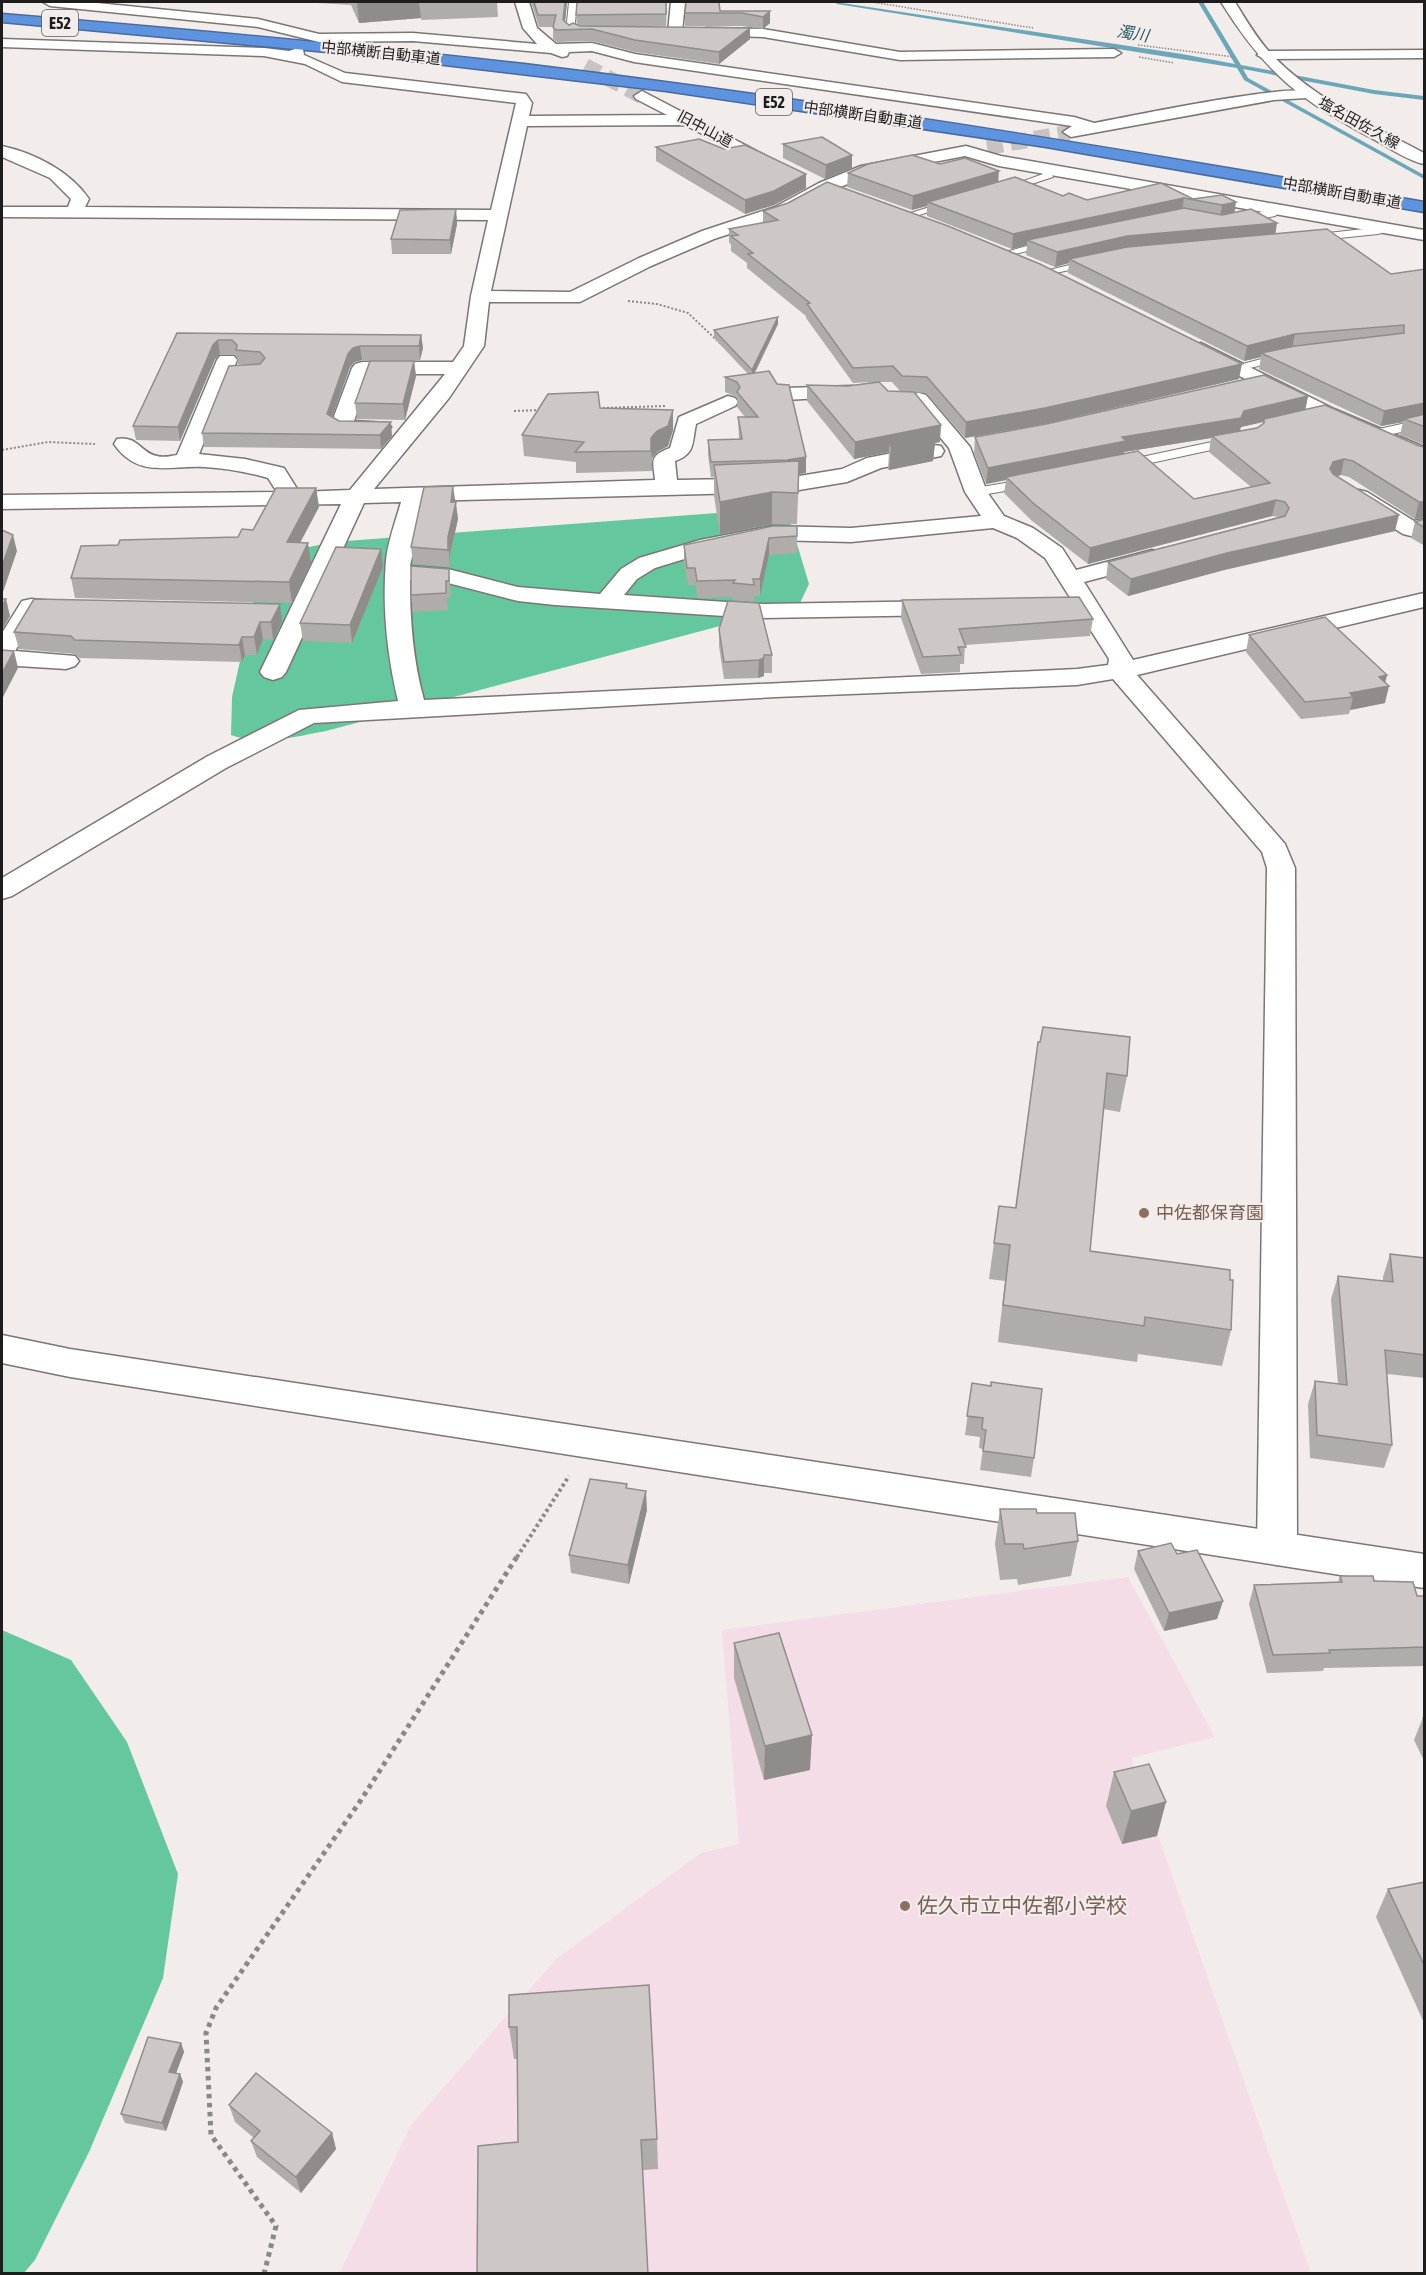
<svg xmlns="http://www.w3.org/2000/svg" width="1426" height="2275" viewBox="0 0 1426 2275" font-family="'Asap Condensed','Noto Sans JP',sans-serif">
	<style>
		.education { fill: #f5dde8 }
		.forest { fill: #65c79d }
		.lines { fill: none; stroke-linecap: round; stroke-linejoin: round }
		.stream { fill: #6ba6b9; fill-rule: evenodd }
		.minor-tunnel { stroke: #c8c3c1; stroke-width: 16; stroke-dasharray: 16 8; stroke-linecap: butt }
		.service-casing { stroke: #7b7674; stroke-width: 2 }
		.minor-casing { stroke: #7b7674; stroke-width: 3 }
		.tertiary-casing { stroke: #7b7674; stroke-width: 3 }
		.secondary-casing { stroke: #7b7674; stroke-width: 3 }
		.motorway-casing { stroke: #486a9b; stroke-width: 3 }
		.path-far3 { stroke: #8b8886; stroke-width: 1.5; stroke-dasharray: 1.5 1.5; stroke-linecap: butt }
		.path-far2 { stroke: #8b8886; stroke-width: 2; stroke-dasharray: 2 2; stroke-linecap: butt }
		.path-far1 { stroke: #8b8886; stroke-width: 4; stroke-dasharray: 3 3; stroke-linecap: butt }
		.path { stroke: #8b8886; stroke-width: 5; stroke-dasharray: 4.5 4.5; stroke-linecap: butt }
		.service { fill: #fff; fill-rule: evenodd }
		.minor { fill: #fff; fill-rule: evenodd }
		.tertiary { fill: #fff; fill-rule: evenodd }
		.secondary { fill: #fff; fill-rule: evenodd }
		.motorway { fill: #5e93e0; fill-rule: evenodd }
		.wall { fill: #b0aca9; fill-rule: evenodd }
		.shaded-wall { fill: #908c8a }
		.building { fill: #cdc8c5; stroke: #908c8a; stroke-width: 1.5 }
		.education-dot { fill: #8d6e63; stroke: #f2edea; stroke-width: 2 }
		.labels { text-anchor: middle; stroke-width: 4.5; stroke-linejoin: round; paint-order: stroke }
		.far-street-label { font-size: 15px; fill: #1f1d1c; stroke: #f2edea }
		.shield { fill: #f2edea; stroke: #5e5b5a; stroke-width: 1.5 }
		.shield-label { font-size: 16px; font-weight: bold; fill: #1f1d1c }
		.far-water-label { font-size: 16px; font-style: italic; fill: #295867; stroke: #f2edea }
		.education-label { font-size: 18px; fill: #785e54; stroke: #f2edea; text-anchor: start }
		.near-education-label { font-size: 21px; fill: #785e54; stroke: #f2edea; text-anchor: start }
	</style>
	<rect width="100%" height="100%" fill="#f2edea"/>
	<polygon class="education" points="1128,1577 1215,1737 1131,1758 1311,2273 339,2274 411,2125 556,1959 701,1853 739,1844 722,1630"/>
	<g class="forest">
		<path d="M730,512l61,12 18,60 -10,21 -473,126c-33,6 -63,15 -95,4l1,-38 25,-112 38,-35 38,-8z"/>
		<polygon points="2,1630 71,1660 127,1742 178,1874 163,1978 89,2152 35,2260 23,2274 2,2273"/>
	</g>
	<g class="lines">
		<polygon class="stream" points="835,2 1182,54 1235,64 1198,2 1203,2 1241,65 1374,90 1424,96 1424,100 1374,94 1243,69 1248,78 1424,175 1424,179 1244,80 1237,68 837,4"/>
		<g class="minor-tunnel">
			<polyline points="585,66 642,96"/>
			<polyline points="987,147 1069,133"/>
		</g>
		<defs>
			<g id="service">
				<polygon points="569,2 577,2 574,32 570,35 566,32"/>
				<polygon points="1041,166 1049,166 1053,177 1004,193 999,190 1043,174"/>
				<polygon points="949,201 958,203 906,219 901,216"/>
				<polygon points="1277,207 1282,210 1275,216 1237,224 1232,221"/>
				<polygon points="1379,224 1384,227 1382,233 1378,234 1310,241 1305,238 1310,235 1373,228"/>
				<polygon points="1052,239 1057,242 1056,244 1003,257 998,254"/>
				<polygon points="1094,259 1099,262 1098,264 1046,275 1041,272"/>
				<polygon points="1284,353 1288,355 1288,359 1237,371 1231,367"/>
				<polygon points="1424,419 1424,427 1374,438 1368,434 1370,431"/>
				<polygon points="1235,437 1241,441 1239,444 1123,469 1117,465 1123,461"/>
				<polygon points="1029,479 1034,480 1034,486 976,496 969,492 976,488"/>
			</g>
			<g id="minor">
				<path d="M43,2h44l171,17 61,15 94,-1 124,11 -14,-16 -8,-26h14l8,26 19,16 36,-1 43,11 439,63 20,6c28,-5 208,-43 220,-30l-8,5 -32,2 -203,37 -8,-5 9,-6 -438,-64 -42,-11 -23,1 -2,4 -5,1 -11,-4 -138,-12 -94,1 -61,-15 -208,-21z"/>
				<polygon points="671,2 685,2 682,32 675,36 668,32"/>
				<polygon points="706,28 763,29 900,52 1114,49 1121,53 1114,57 900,60 763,37 701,35 699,32"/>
				<path d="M2,39l262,9 25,3 9,-3 5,1 1,6 41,18 181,21 6,9 -3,13 138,-1 -31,-16 -2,-3 8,-5 143,75 -8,5 -6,-1 -86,-45 -158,1 -36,165 79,1 69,-34 63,-27 73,-24 44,-24 42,-17 105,-20 35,10 423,74v10l-425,-74 -34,-10 -94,18 -40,17 -44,24 -73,24 -63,27 -71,36h-91l-5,44 -35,52 -75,91 281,-9c-2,-20 -6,-24 15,-32l9,-31 49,-21 7,2 3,4 -3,4 -39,18c-4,20 -1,30 -21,37l2,19 110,-2 55,-9 25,-11 66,-13 8,1 3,5 -3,5 -60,12 -34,14 -60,10 -363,9 -14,65 38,3 70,18 82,7 21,-25 18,-11 61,-18 72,-14 79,2 130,-12 -16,-24 -16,-44 -35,-42 -12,-2 -3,-4 3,-4 17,-3 7,2 44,52 17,45 17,24 29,12 29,20 14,22 76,-20 8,2 4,5 -4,5 -76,20 49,78 291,-67v14l-287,68 148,169 10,24 2,681 -6,12 -14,4 -14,-4 -6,-12 10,-681 -5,-16 -149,-173 -36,6 -301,12 -462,26 -88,45 -214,128 -10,3v-21l206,-122 91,-46 99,-9c-11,-46 -16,-94 -12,-141 2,-19 10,-40 15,-58l-37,1 -78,169 -4,5 -9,3 -9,-3 -4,-5 81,-168 -339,5v-14l275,-3 -9,-14c-21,-6 -43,-10 -64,-11 -34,-2 -66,12 -90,-23l3,-5c20,-4 24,14 40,17 6,2 14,0 20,-1l40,-95 3,-4h14l3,4 -38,94 46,5 39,9 15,24 51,-2 95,-116h-75l-16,47 33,2 4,4 -4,4c-15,4 -38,4 -53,0l-4,-4 22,-59 3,-4 7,-2h91l11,-16 7,-50 17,-76 -486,-3v-10h66l3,-8 -21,-21 -48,-21v-11c32,7 68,25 87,53l-4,8 406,3 25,-107 -174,-21 -37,-18 -41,-8 -262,-9zM993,528l24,10 28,20 64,101 -1,6 -31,4 -653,31c-11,-40 -14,-79 -14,-120l38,3 70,18 37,4 200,13 191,-3 9,-2 3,-5 -3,-5 -9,-2 -191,3 -131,-9 13,-16 18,-11 49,-15 68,-13 79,2z"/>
				<polygon points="1424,50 1424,58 1264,59 1257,55 1264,51"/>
				<polygon points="1201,343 1334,409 1424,447 1424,461 1320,417 1194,353 1191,349 1194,345"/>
				<polygon points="852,386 859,388 862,392 859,396 785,400 778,398 775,394 778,390 785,388"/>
				<polygon points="1359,490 1367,492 1414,521 1424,519 1424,533 1411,536 1403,534 1351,502 1348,497 1351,492"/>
				<polygon points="31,599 53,601 56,606 53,611 39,613 15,651 75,656 79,661 75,666 66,669 2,665 2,633 22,601"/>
			</g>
			<polygon id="tertiary" points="2,1335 70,1349 1424,1554 1424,1588 70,1377 2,1363"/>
			<path id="secondary" d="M1221,2h14c11,18 22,37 37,53 43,44 99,70 152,98v11c-16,-3 -34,-16 -49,-24 -74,-39 -109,-66 -154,-138z"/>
			<path id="motorway" d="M2,14c180,15 359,31 538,52 296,36 590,84 884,136v10l-378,-65 -380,-56 -306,-36 -358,-33z"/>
		</defs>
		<use href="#service" class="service-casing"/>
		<use href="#minor" class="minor-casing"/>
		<use href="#tertiary" class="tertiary-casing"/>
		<use href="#secondary" class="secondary-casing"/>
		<use href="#motorway" class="motorway-casing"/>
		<g class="path-far3">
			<polyline points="872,2 1033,28"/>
			<polyline points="1138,45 1234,57"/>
			<polyline points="1139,57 1174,63"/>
		</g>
		<g class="path-far2">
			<polyline points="628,301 657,304 688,313 725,348"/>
			<polyline points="603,408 665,406"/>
			<polyline points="514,411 542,410"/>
			<polyline points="2,450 48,442 95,444"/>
		</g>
		<polyline class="path-far1" points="517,1557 569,1476"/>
		<polyline class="path" points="264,2274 276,2226 211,2135 206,2033 216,2008 361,1800 518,1555"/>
		<use href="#service" class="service"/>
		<use href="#minor" class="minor"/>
		<use href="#tertiary" class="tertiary"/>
		<use href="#secondary" class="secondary"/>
		<use href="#motorway" class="motorway"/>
	</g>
	<g class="wall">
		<polygon points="301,2 497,2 498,17 421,20 421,18 359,23 351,5"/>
		<polygon points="531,2 567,2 565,21 569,25 577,25 576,15 667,2 666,26 618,27 750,39 719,64 635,52 592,41 557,42 553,39 553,27 539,27"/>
		<polygon points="720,11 770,11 770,23 763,29 742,26 685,26 685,13"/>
		<polygon points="783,144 852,155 852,168 825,179 783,158"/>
		<polygon points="656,147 806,174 806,188 774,205 745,214 656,161"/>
		<polygon points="940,164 999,182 1087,200 1161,183 1193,199 1222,195 1234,212 1275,233 1391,274 1425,269 1425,445 1400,435 1403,422 1381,426 1259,369 1261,357 1244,361 1068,273 1069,263 1055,267 1026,255 1027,245 1012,249 927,216 927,206 912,210 847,187 848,173"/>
		<polygon points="456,209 457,224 451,254 392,254 391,239"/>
		<polygon points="763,211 1239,379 1044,424 965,438 926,393 901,392 892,382 879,382 940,442 935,443 933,461 889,470 888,469 889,452 854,459 807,401 807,385 848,386 872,382 853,383 806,318 806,316 747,268 747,263 731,251 731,244 729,243 729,229 763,223"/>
		<polygon points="778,317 778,324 755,373 806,457 806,473 799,474 797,524 772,524 720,534 714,496 714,477 711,477 708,455 708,440 739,439 738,417 745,417 737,407 737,397 725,392 725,377 748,374 714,338 714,330"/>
		<polygon points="177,333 421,335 423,348 420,360 362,360 354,362 350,367 332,417 339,421 392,436 381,449 204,447 202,433 252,365 238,364 237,357 234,354 220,354 215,359 180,441 136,440 133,426"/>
		<polygon points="414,361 416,376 405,420 357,419 355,403"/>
		<path d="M1308,396l-3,13 114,37 6,71 -10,2 -66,-42 -8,-2 -5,1 59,55 -171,39 -96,26 -22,-17 2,-17 171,-45 -7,-1 -184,48 -57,-44 -27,-27 2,-13 -20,4 -12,-31 1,-16zM1263,422v2l-6,4 -17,3 1,-4zM1211,438l-2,14 42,35 -57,12 -70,-45v-2z"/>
		<polygon points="600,408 673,430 668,446 657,452 652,458 652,471 576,473 576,462 524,456 522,435"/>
		<polygon points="316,488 319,507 300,542 311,563 292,603 75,598 71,578 118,545 238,537 253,530"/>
		<polygon points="455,502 456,502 458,519 450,554 450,567 413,564 411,547"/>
		<polygon points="1425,519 1425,546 1411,538 1415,522"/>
		<polygon points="797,526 797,553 769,555 760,596 754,596 754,602 733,600 733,597 697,598 696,585 688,585 684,562 684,545"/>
		<polygon points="383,567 352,643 303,641 300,623"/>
		<polygon points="449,569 451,598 447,598 448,610 413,612 411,595"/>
		<polygon points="902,600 1093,619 1090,636 965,645 964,664 960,664 960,672 921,674 901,618"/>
		<polygon points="282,621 273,640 263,639 257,655 245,655 242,662 79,658 75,654 19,649 14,632"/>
		<polygon points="719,629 772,655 772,673 764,673 764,676 758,678 724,679 719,646"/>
		<polygon points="1249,635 1387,675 1385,682 1385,703 1350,710 1349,714 1301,719 1246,652"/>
		<polygon points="1038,1042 1127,1076 1120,1112 1103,1109 1090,1251 1231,1330 1222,1366 1138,1354 1137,1362 998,1342 1005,1281 989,1279 999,1206 1015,1208"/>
		<polygon points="1390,1254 1425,1258 1425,1378 1387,1374 1392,1445 1384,1468 1310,1458 1308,1404 1315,1381 1338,1384 1331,1299 1338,1276 1383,1281 1383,1277"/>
		<polygon points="972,1383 1034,1458 1031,1477 980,1470 983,1449 979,1448 980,1437 965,1435"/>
		<polygon points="627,1484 627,1488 647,1510 629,1584 571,1573 569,1555"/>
		<polygon points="1000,1509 1037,1513 1078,1541 1071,1576 1018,1585 1017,1579 1000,1580 995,1544"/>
		<polygon points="1138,1551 1177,1554 1223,1601 1217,1619 1164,1631 1134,1569"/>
		<polygon points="1340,1576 1374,1581 1417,1596 1425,1596 1425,1666 1324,1668 1323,1671 1267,1673 1249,1604 1254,1585 1338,1582"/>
		<polygon points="734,1643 810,1770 764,1780 734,1678"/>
		<polygon points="1425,1712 1425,1763 1414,1740 1422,1720 1422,1718"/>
		<polygon points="1114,1772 1157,1836 1122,1844 1106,1806"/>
		<polygon points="1425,1882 1425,2025 1376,1917 1388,1889"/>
		<polygon points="509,1995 657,2139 658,2169 643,2170 518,2142 517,2059 514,2059 509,2027"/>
		<polygon points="181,2043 184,2052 176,2073 180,2074 183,2082 166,2131 125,2123 121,2114"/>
		<polygon points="229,2105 332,2133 336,2149 301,2193 257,2157 251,2141 254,2138 235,2122"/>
	</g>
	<g class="shaded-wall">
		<polygon points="357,2 419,2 421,18 359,23"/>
		<polygon points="565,2 567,2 564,32 563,20"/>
		<polygon points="770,11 770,23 763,29 763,17"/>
		<polygon points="750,28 750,39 719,64 719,52"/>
		<polygon points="852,155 852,168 825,179 826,165"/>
		<polygon points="999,171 998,185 928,202 927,206 912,210 913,196"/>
		<polygon points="806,174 806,188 774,205 745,214 745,200"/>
		<polygon points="1184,198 1182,212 1027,240 1027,245 1012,249 1013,234"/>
		<polygon points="1236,202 1234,216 1220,219 1222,205"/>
		<polygon points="456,209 457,224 451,254 450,240"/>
		<polygon points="1277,223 1275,237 1069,259 1069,263 1055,267 1057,252 1127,236"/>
		<polygon points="778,317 778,324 752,378 752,370"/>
		<polygon points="1295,334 1292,349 1261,353 1261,357 1244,361 1247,346"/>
		<polygon points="421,335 423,348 420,360 419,346"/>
		<polygon points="218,340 220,354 215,359 180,441 178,427 213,345"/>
		<polygon points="360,346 362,360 354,362 350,367 328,429 327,414 348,354 353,348"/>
		<polygon points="414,361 416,376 405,420 403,404"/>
		<polygon points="1242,364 1239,379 1044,424 965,438 966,422"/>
		<polygon points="1308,396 1305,412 1264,419 1263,422 1241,427 1238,434 1212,436 1211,438 1124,452 1124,456 1006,477 1006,480 986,484 988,468"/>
		<polygon points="1425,403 1425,417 1404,419 1403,422 1381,426 1384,411"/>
		<polygon points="673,410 673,430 668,446 657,452 652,458 652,471 651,438"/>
		<polygon points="391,422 392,436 381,449 380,435"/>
		<polygon points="941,425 940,442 935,443 933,461 889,470 891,446 889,445 889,452 854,459 855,442"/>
		<polygon points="806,457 806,473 787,476 787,460"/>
		<polygon points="1344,459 1341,475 1330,478 1330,469 1333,462"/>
		<polygon points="453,486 458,519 450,554 450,567 448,537"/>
		<polygon points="316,488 319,507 290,562 287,542"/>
		<polygon points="772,492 772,524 720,534 720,502"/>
		<polygon points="1276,500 1272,516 1088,564 1090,548"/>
		<polygon points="1419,502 1425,502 1425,517 1415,519"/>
		<polygon points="1399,515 1395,531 1224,570 1128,596 1131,579 1227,553"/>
		<polygon points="13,535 17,551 2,595 2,566"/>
		<polygon points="769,538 769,555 760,596 760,579"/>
		<polygon points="308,543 311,563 292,603 289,582"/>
		<polygon points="381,549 383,567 352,643 350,625"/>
		<polygon points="6,599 10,616 2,630 2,606"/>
		<polygon points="280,604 282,621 273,640 271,622"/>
		<polygon points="260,622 263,639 257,655 254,637"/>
		<polygon points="242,637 245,655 242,662 239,645"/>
		<polygon points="14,651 18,668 2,699 2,673"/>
		<polygon points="764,658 764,676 758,678 759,660"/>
		<polygon points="1387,675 1384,687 1389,686 1385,703 1350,710 1353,697 1350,693 1379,677"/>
		<polygon points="646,1491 647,1510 629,1584 628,1565"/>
		<polygon points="1223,1601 1217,1619 1164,1631 1169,1613"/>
		<polygon points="812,1735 810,1770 764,1780 765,1746"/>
		<polygon points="1166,1802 1157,1836 1122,1844 1131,1811"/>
		<polygon points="181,2043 184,2052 173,2081 169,2072"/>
		<polygon points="180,2074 183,2082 166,2131 162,2123"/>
		<polygon points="332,2133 336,2149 301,2193 296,2177"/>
	</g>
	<g class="building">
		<polygon points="534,2 565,2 563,20 569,25 573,23 580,26 750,28 719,52 635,40 592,29 556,30 553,27 556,15 538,15"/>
		<polygon points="577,2 666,2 666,14 576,15"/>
		<polygon points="686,2 719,2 720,11 770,11 763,17 742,13 685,13"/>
		<polygon points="822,137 852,155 826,165 783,144"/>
		<polygon points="699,139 724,149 745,145 806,174 774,191 745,200 656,147"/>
		<polygon points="912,155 940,164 965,158 999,171 913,196 848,173 868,164"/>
		<polygon points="1015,177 1063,196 1069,193 1087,200 1161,183 1193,199 1222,195 1236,202 1222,205 1184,198 1013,234 928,202"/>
		<polygon points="827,182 948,226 1040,264 1242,364 1045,408 966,422 927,377 902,376 893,366 853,368 807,304 810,303 748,254 753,253 731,236 738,235 729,229 778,220 763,211 788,203"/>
		<polygon points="1184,208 1222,215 1251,209 1277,223 1127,236 1057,252 1027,240"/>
		<polygon points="456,209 450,240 391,239 400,210"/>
		<polygon points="1327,229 1391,274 1425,269 1425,403 1384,411 1261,353 1295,346 1404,333 1404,325 1295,334 1247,346 1069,259 1127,247"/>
		<polygon points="778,317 752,370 714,330"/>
		<polygon points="177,333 421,335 419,346 360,346 353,348 348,354 327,414 339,421 391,422 380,435 202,433 229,366 260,364 265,358 260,352 236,350 237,345 232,340 218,340 213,345 178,427 133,426"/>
		<polygon points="370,361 414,361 403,404 355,403"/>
		<polygon points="769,371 777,384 789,385 806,457 787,460 711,462 708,440 742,439 738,417 758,417 737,392 740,387 737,382 725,377"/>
		<polygon points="1264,375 1308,396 1244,411 1241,418 1122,437 1126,441 988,468 975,437 1046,424"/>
		<polygon points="879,382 888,391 914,392 941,425 855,442 807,385 848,386"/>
		<polygon points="598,392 600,408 673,410 668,426 657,431 651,438 651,451 575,452 584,442 522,435 548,394"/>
		<polygon points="1325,405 1419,446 1425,447 1425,502 1419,502 1353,461 1344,459 1333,462 1330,469 1333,474 1399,515 1227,553 1131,579 1108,562 1285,516 1289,508 1285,502 1276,500 1090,548 1033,503 1006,477 1138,451 1194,499 1270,483 1212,436 1257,428 1264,423 1264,419"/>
		<polygon points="1425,414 1425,427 1404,419"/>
		<polygon points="935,437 891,446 889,445"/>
		<polygon points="799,461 798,493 772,492 720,502 714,465"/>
		<polygon points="453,486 451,502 456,502 448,537 448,550 411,547 424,487"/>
		<polygon points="276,488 316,488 287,542 308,543 289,582 71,578 81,546 118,545 120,540 238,537 242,529 253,530"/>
		<polygon points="1425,519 1425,528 1415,522"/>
		<polygon points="773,526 797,526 797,536 769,538 760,579 753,579 754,585 733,583 735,580 697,581 695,568 687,568 684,545"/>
		<polygon points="2,530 13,535 2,566"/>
		<polygon points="336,547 381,549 350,625 300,623"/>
		<polygon points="411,566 449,569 449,581 446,581 446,593 411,595"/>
		<polygon points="1079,597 1093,619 959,629 966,647 958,647 961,655 923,657 902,600"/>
		<polygon points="2,599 6,599 2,606"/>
		<polygon points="34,599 280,604 271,622 260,622 254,637 242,637 239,645 75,640 71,636 14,632"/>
		<polygon points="728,601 759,603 772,655 764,655 764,658 759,660 724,662 719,629"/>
		<polygon points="1325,617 1387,675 1379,677 1389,686 1350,693 1353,697 1305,702 1249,635"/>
		<polygon points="2,650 14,651 2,673"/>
		<polygon points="1043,1027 1130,1037 1127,1076 1107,1073 1090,1251 1230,1270 1230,1280 1233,1280 1231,1330 1145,1317 1144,1326 1003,1305 1010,1245 994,1243 999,1206 1016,1208 1038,1042 1040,1042"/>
		<polygon points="1390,1254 1425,1258 1425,1355 1385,1350 1392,1445 1317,1435 1315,1381 1347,1385 1338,1276 1393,1282"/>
		<polygon points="991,1382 1042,1389 1034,1458 983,1451 986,1430 982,1429 983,1418 967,1416 972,1383 991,1386"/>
		<polygon points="590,1479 627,1484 626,1488 646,1491 628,1565 569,1555"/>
		<polygon points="1000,1509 1036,1509 1037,1513 1075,1513 1078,1541 1024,1549 1023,1544 1005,1544"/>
		<polygon points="1171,1543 1177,1554 1197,1550 1223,1601 1169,1613 1138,1551"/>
		<polygon points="1340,1576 1373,1576 1374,1581 1413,1582 1417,1596 1425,1596 1425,1647 1329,1650 1330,1653 1273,1655 1254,1585 1342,1582"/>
		<polygon points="779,1633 812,1735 765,1746 734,1643"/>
		<polygon points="1149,1764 1166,1802 1131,1811 1114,1772"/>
		<polygon points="1425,1882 1425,1967 1388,1889"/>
		<polygon points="649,1985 657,2139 641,2140 648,2274 477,2274 478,2146 518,2142 517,2027 509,2027 509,1995"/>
		<polygon points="148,2037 181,2043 169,2072 180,2074 162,2123 121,2114"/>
		<polygon points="256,2073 332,2133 296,2177 251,2141 260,2131 229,2105"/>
	</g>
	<g class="education-dot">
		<circle cx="1144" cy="1213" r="6"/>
		<circle cx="905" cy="1906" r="6"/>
	</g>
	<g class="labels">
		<g class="far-street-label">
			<text transform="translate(381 53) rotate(6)" y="5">中部横断自動車道</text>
			<text transform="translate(863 115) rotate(8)" y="5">中部横断自動車道</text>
			<text transform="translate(1359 123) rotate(29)" y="5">塩名田佐久線</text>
			<text transform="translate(705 129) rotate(28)" y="5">旧中山道</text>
			<text transform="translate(1342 193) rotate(10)" y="5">中部横断自動車道</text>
		</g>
		<g class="shield">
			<rect x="42" y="10" width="36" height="26" rx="4.5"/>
			<rect x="756" y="89" width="36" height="26" rx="4.5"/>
		</g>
		<g class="shield-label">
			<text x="60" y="29">E52</text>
			<text x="774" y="108">E52</text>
		</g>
		<g class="far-water-label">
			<text transform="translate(1133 33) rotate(9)" y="6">濁川</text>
		</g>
		<g class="education-label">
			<text x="1156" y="1219">中佐都保育園</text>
		</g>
		<g class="near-education-label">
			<text x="917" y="1913">佐久市立中佐都小学校</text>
		</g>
	</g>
	<rect width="1426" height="2275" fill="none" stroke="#1f1d1c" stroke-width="6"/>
</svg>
